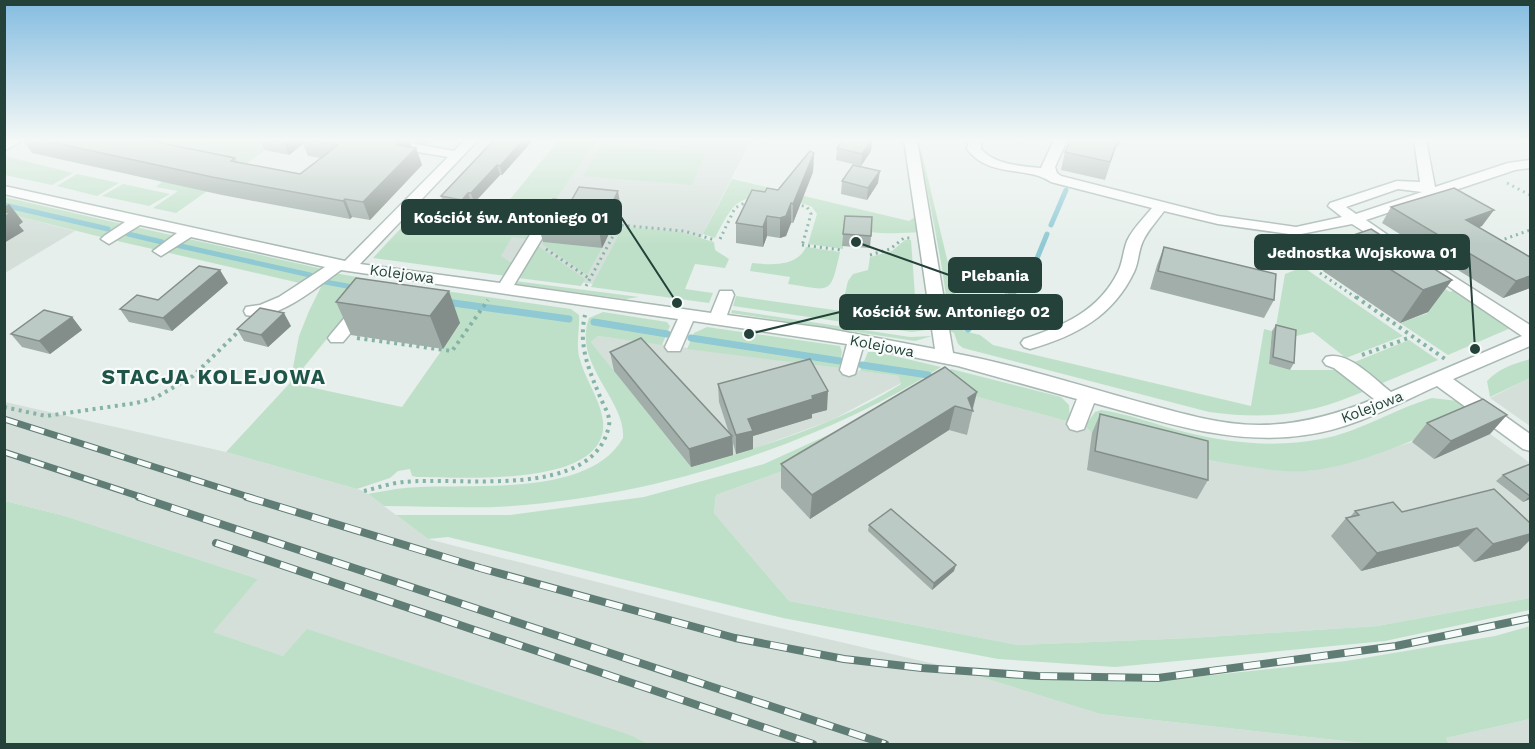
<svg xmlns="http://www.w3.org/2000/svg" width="1535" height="749" viewBox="0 0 1535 749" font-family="'Work Sans',sans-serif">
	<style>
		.built { fill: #d4dfda }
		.green { fill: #bfe0c8 }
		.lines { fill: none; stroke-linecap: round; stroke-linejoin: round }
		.stream-far1 { stroke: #8ec9d4; stroke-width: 5 }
		.stream { stroke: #8ec9d4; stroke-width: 7 }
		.minor-casing { stroke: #a8b8b2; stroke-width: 3 }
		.path-far1 { stroke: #86b3a5; stroke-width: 3; stroke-dasharray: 2 4; stroke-linecap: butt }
		.path { stroke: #86b3a5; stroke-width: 4; stroke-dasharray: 3 4.5; stroke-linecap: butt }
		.minor { fill: #fff; fill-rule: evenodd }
		.rail-far1-casing { stroke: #5f7d75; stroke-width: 7 }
		.rail-casing { stroke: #5f7d75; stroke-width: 8 }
		.rail-far1 { stroke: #f7fbf9; stroke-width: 4.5; stroke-dasharray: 14; stroke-linecap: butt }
		.rail { stroke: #f7fbf9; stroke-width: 6; stroke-dasharray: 17; stroke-linecap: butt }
		.wall { fill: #a1aea9 }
		.shaded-wall { fill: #838d89 }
		.building { fill: #bbcac4; stroke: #838d89; stroke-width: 1.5 }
		.labels { text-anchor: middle; stroke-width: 4.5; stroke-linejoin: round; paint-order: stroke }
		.street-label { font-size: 15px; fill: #24423a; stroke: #f7fbf9 }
		.district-label { font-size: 21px; font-weight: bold; letter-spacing: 1.5px; fill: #1f5548; stroke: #f7fbf9 }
		.leader { fill: none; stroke: #24423a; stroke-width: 2 }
		.callout-dot { fill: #24423a; stroke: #f7fbf9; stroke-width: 2 }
		.callout { fill: #24423a; stroke: #24423a; stroke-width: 2 }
		.callout-label { font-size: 16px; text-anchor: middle; font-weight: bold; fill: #fff }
	</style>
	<rect width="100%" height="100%" fill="#e6efeb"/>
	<g class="built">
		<polygon points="559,140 751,140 673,293 508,274 414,214 488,226"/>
		<polygon points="5,213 75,231 5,273"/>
		<polygon points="598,336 898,376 901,383 832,420 753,449 691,467 591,342"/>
		<polygon points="1530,378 1530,426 1490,398"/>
		<polygon points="941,387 1085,426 1092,433 1198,459 1274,470 1308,471 1345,463 1412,442 1467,417 1530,463 1530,598 1377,626 1191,638 1018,645 789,601 714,513 716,495 791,468"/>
		<polygon points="5,402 226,452 364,491 428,539 750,621 952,668 1100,714 1371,744 648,744 633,736 283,656 212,632 258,579 65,516 5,501"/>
		<polygon points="1530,719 1530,744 1449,744 1446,738"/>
	</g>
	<g class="green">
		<polygon points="86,140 195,140 206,142 209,140 280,140 176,213 153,208 178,191 156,187 162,182"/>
		<polygon points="559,140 596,141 528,239 512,237 501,256 513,264 506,276 373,258 414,214 488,226"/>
		<polygon points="601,145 705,153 692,185 584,176"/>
		<path d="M921,149l43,182 16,4 13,10 258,61 13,-77 8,2 -3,33 21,6h49l26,21c-57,24 -94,29 -156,21l-246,-64 -5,-4 -4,-11 -4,-2c-6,-62 -18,-121 -32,-181z"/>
		<polygon points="5,156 73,173 52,185 5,175"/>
		<polygon points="77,174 119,183 97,196 57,186"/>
		<path d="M732,179l177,42 6,-4v-3h5v18c-26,2 -48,2 -76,-4l-1,21 -35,-5 9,-30 -5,-7c-10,-5 -22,-5 -33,-7 -42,-7 -45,2 -64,38l-12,-4z"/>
		<polygon points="123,184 170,194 149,206 102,196"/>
		<polygon points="4,197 122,224 105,238 5,213"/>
		<polygon points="136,227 171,235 173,236 157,250 113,240"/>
		<polygon points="623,227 680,232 714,242 715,250 729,259 725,268 695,264 685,289 713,293 709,303 591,287"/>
		<polygon points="189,239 318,268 321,269 304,284 165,252"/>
		<polygon points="1370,239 1450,292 1455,290 1513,327 1448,355 1400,323 1428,313 1351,262 1323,271 1312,263"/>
		<polygon points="905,240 911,240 916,310 926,314 926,330 912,332 733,306 736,296 841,311 848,281 853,274 868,270 870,257 892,251"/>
		<polygon points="543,242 602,248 587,275 542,244"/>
		<polygon points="538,246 585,279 581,286 518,278 532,247"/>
		<path d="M806,247l34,5c-10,45 -9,38 -52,32l2,-7 -40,-6 2,-8c19,2 45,4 54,-16z"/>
		<polygon points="1303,267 1403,336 1346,358 1313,332 1292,337 1275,332 1285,274"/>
		<path d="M334,273l35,6 4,3 -82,101 111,24 58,-83 -50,-38 161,23 8,6c1,12 -3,27 0,41 5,22 21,42 24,65 7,68 -145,56 -186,56l-5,-1 -2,-7 -12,2 -8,7 -33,11 -131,-37 64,-69 9,-47 10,-25 12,-24 -10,-2z"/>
		<polygon points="515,281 639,297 625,299 515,284"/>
		<polygon points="732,310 910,337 932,336 915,341 731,313"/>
		<path d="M603,312l64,10 3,4 -8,19 -64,-9 -7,6 100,125c72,-21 146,-42 210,-83l-3,-8 -38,-5 8,-19h9l64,15c-121,77 -285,129 -429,139 -42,3 -86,0 -128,0l-16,-12c12,-2 25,-5 37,-6 59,-6 183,12 218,-50 3,-38 -51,-74 -34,-120z"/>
		<polygon points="707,327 840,346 842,352 839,368 687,349 694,333"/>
		<polygon points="1409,340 1438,360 1380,384 1352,363"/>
		<path d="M1530,359v19l-40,19 -3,-16c14,-14 25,-16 43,-22z"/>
		<polygon points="951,369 1061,397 1069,405 1070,422 941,387 791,468 716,495 714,513 789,601 1018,645 1191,638 1377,626 1530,598 1530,610 1385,641 1115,667 998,659 783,618 448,537 428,539 396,515 510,515 644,497 764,464 892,406"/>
		<path d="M1432,398l26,3 35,30 -3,3 -23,-17c-45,20 -111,50 -160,54 -21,2 -43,-2 -63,-5 -52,-7 -101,-20 -152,-33l-7,-7 10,-14 6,-2c28,4 56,15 84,22 43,11 91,16 136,7 39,-7 73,-30 111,-41z"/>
		<polygon points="5,501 65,516 258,579 213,632 283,656 307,629 633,736 648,744 5,744"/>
		<polygon points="1530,626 1530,719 1446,738 1449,744 1371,744 1100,714 952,668 1031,679 1147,682 1346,661 1495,636"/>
	</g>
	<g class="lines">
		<g class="stream-far1">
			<polyline points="4,205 108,229"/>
			<polyline points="1051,225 1066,190"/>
			<polyline points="128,234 162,242"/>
			<polyline points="176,245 310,275"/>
			<polyline points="325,282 358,288"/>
			<polyline points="1004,299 1027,283 1047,234"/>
		</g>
		<g class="stream">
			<polyline points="446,302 569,319"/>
			<polyline points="594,322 667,334"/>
			<polyline points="968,329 976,318 1006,297"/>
			<polyline points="691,338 840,361"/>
			<polyline points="862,365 928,375"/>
		</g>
		<defs>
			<g id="minor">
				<polygon points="7,140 23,140 4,151 4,141"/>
				<path d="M364,140h29l61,11 11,-11h13l-118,124 140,19 41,-66 7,-4 7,4 -41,68 197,28 9,-22h12l2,4 -7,20 97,13 111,21 -31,-209h13l36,213c64,12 131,34 194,51 37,10 74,21 112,21 41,0 79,-11 115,-26l-40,-31 -8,-3 -3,-4 3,-4c22,-7 48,22 65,35l131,-56 -99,-67 8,-5 6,2 93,59v21l-77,33 77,55v17l-7,-2 -86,-63c-42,19 -85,43 -132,49 -73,11 -141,-13 -211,-32l-10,26 -7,2 -7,-2 -3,-5 10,-25 -119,-33 -95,-19 -8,27 -6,2 -6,-2 -3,-4 7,-26 -154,-23 -13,30h-12l-3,-4 13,-28 -337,-49c-23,16 -65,53 -95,45l-2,-4 2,-4 14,-2 19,-8 46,-30 -134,-30 -30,19 -8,-5 24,-18 -37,-8 -31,19 -8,-5 3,-3 21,-14 -121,-28v-8l341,75 103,-104 -78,-13z"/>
				<path d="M969,140h13l-1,9c14,16 40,17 60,19l13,-28h13l-12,27 2,6 4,3 157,40 78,11 46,-10 -14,-11 2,-3 67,-22 23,1 -6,-42h12l9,47 73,-24 22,-3v8l-15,2 -149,50 29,20 3,3 -8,5 -38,-24 -56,11 -78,-11 -54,-13c-7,10 -16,19 -21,30 -5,10 -4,21 -9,31 -21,44 -58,64 -104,77l-6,-2 -3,-4 3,-4c39,-13 75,-28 94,-67 5,-10 5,-21 9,-31 6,-13 17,-23 25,-33l-101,-26c-25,-17 -61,-3 -84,-33zM1398,189l24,3 -66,22 -10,-7z"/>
				<polygon points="363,302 369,303 371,307 369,311 343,342 331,342 328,338 331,334 357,303"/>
			</g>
		</defs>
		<use href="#minor" class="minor-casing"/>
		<g class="path-far1">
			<polyline points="1507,183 1530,195"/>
			<polyline points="796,204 807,207 811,214 802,246"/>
			<polyline points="720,239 735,208 750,200"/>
			<polyline points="1499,241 1530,230"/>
			<polyline points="1406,244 1425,256"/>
			<polyline points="802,245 841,250"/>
			<polyline points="546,249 590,279"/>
			<polyline points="870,255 890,249 904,238 910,238"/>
			<polyline points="1320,273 1358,299"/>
			<polyline points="586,286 619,225 684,231 715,240"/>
		</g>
		<g class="path">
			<polyline points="1356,297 1445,359"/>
			<polyline points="357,338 452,351 488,300"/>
			<polyline points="1362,355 1411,337"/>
			<polyline points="4,407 46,416 136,403 155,398 193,376 241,329"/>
			<path d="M364,491c13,-3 27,-8 40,-9 56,-6 191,19 205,-57 2,-8 -5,-19 -8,-26 -12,-29 -23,-53 -16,-84"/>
		</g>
		<use href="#minor" class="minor"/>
		<defs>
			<g id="rail-far1">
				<polyline points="4,419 252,498"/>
				<polyline points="4,452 144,498"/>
			</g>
			<g id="rail">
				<polyline points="139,497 885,744"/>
				<polyline points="247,497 480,568 735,638 844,659 922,668 1038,676 1158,678 1396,646 1530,618"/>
				<polyline points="216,543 813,744"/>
			</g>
		</defs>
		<use href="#rail-far1" class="rail-far1-casing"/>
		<use href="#rail" class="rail-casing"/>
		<use href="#rail-far1" class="rail-far1"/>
		<use href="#rail" class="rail"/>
	</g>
	<g class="wall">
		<polygon points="23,140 147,140 235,158 237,162 300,174 321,158 308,156 303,144 289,155 265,150 260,140 430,140 426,144 409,141 411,147 416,148 422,165 370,220 352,217 350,219 222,195 32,153"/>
		<polygon points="494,140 533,140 502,175 500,175 474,203 471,202 465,209 444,206 441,196"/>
		<polygon points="872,140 871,151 861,166 836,160 837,148"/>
		<polygon points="1071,140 1121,140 1119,146 1116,146 1105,180 1061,170 1065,152"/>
		<polygon points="814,153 813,172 793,223 791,223 786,236 780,238 767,236 763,247 736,243 736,223 765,192 778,190"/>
		<polygon points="842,181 878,183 867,200 841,194"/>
		<polygon points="1391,207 1482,226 1479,227 1530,288 1503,298 1382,223"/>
		<polygon points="621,209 602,248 543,242 538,224"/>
		<polygon points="845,216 871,236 870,248 842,246"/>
		<polygon points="1342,239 1452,280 1428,312 1400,323 1323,271"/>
		<polygon points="1164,247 1274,300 1264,318 1150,289 1157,265"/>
		<polygon points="356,278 460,323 443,349 351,335 336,302"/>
		<polygon points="228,283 172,331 129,322 120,309"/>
		<polygon points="72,317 82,330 50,354 22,347 11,334"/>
		<polygon points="1276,325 1294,363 1290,370 1269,364 1272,331"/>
		<polygon points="291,326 268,347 244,341 237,329"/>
		<polygon points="610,352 729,433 719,402 718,384 827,410 812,414 812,418 753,436 753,449 736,454 733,443 733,455 691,467 614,371"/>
		<polygon points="977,392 967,435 949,430 810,519 781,488 781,464"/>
		<polygon points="1100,414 1208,480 1197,499 1087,470 1092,433"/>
		<polygon points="1427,423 1490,434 1434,459 1412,442"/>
		<polygon points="1530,464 1530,499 1523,502 1496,481 1503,475"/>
		<polygon points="1494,489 1520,550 1474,562 1458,546 1361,571 1331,536 1346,518 1350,517 1355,511 1402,512"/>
		<polygon points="869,525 954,571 932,590 868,531"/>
	</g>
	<g class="shaded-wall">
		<polygon points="287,140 301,140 303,144 289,155 284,143"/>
		<polygon points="402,140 409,140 413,151 416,148 422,165 370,220 363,202 396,145"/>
		<polygon points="523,140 533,140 502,175 500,166"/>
		<polygon points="872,140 871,151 861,166 862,154"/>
		<polygon points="814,153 813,172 793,223 793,204"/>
		<polygon points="497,165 500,175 474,203 471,193"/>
		<polygon points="880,171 878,183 867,200 868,188"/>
		<polygon points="618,191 621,209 602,248 599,230"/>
		<polygon points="468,193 471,202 465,209 462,200"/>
		<polygon points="345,199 352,217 350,219 343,201"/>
		<polygon points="791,203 791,223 786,236 780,238 780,218"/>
		<polygon points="9,204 23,222 19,225 24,231 4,243 4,207"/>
		<polygon points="1494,210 1482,226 1454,236 1466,220"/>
		<polygon points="767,216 767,236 763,247 763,227"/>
		<polygon points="220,270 228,283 172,331 163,318"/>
		<polygon points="1530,276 1530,288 1503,298 1516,281"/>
		<polygon points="1452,280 1428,312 1400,323 1423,290"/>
		<polygon points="449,291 460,323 443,349 430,316"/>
		<polygon points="284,313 291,326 268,347 261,335"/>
		<polygon points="72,317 82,330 50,354 39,341"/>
		<polygon points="828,391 827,410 812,414 812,418 753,436 753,449 736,454 736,435 748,419"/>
		<polygon points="977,392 972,410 968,398"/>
		<polygon points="955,406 949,430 810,519 812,495"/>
		<polygon points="1507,415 1490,434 1434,459 1451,441"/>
		<polygon points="732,436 733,455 691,467 689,449"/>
		<polygon points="1530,496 1530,499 1523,502"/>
		<polygon points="1477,528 1458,546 1361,571 1377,553"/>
		<polygon points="1530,534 1530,540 1520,550 1474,562 1493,544"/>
		<polygon points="956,565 954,571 932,590 934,583"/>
	</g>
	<g class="building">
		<polygon points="42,140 147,140 235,158 231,161 300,174 338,145 311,140 402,140 396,145 416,148 363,202 345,199 343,201 212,177"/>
		<polygon points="268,140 287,140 284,143"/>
		<polygon points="494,140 523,140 500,166 497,165 471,193 468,193 462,200 441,196"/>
		<polygon points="843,140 872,140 862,154 837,148"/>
		<polygon points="1071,140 1118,140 1110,162 1065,152"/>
		<polygon points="810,151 814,153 793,204 791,203 786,216 780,218 767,216 763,227 736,223 752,190 765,192 767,188 778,190"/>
		<polygon points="853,165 880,171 868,188 842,181"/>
		<polygon points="579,187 618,191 599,230 538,224 553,199 571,201"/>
		<polygon points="1454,188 1494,210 1466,220 1530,257 1530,276 1516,281 1391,207"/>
		<polygon points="4,212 10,213 4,217"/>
		<polygon points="845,216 872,217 871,236 843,234"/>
		<polygon points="1371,229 1452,280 1423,290 1342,239"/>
		<polygon points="1164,247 1276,274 1274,300 1158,271"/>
		<polygon points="199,266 220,270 163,318 120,309 137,295 158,300"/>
		<polygon points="356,278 449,291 430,316 336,302"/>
		<polygon points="260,308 284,313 261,335 237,329"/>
		<polygon points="44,310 72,317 39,341 11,334"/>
		<polygon points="1276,325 1296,330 1294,363 1273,357"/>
		<polygon points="641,338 732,436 689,449 610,352"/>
		<polygon points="810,359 828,391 812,396 813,399 748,419 753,431 736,435 718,384"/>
		<polygon points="945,367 977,392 968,398 973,411 955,406 812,495 781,464"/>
		<polygon points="1483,399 1507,415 1451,441 1427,423"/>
		<polygon points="1100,414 1208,441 1208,480 1095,451"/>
		<polygon points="1530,464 1530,496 1503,475"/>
		<polygon points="1494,489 1530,523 1530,534 1493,544 1477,528 1377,553 1346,518 1359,515 1355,511 1393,502 1402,512"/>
		<polygon points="891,509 956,565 934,583 869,525"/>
	</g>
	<linearGradient id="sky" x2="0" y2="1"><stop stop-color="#84bce0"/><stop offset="0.57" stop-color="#f4f8f6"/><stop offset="1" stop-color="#f4f8f6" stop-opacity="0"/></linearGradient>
	<rect width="1535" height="245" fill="url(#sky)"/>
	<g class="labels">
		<g class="street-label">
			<text transform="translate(402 274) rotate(8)" y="5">Kolejowa</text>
			<text transform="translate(882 346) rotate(11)" y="5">Kolejowa</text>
			<text transform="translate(1372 407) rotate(-21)" y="5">Kolejowa</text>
		</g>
		<g class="district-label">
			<text x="214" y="384">STACJA KOLEJOWA</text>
		</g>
	</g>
	<path class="leader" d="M677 303L621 217M1475 349L1469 252M856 242L949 275M749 334L840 312"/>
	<g class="callout-dot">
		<circle cx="677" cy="303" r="6"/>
		<circle cx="1475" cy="349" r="6"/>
		<circle cx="856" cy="242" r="6"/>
		<circle cx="749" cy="334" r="6"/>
	</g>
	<g class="callout">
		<rect x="402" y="200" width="219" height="34" rx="6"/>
		<rect x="1255" y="235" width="214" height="34" rx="6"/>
		<rect x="949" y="258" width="92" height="34" rx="6"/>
		<rect x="840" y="295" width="222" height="34" rx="6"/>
	</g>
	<g class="callout-label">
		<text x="511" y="223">Kościół św. Antoniego 01</text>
		<text x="1362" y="258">Jednostka Wojskowa 01</text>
		<text x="995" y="281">Plebania</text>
		<text x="951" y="317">Kościół św. Antoniego 02</text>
	</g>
	<rect width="1535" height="749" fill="none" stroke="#24423a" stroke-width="12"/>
</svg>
